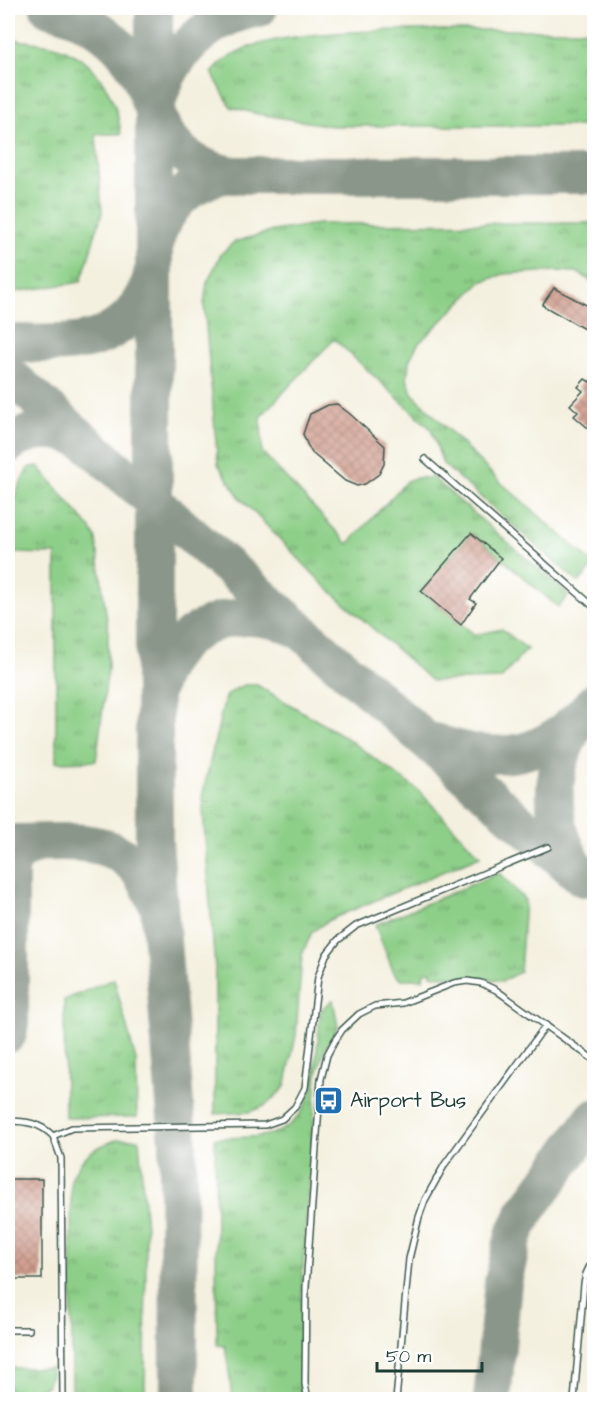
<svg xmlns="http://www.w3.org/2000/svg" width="602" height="1407" viewBox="0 0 602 1407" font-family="'Architects Daughter',sans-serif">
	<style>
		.grass { fill: url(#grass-tufts); stroke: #56865e; stroke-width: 1.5 }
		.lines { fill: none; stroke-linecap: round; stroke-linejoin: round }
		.taxiway { stroke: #8a968a; stroke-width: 38 }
		.building { fill: url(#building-cross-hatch) }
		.lane-casing { stroke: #3f584e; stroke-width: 8 }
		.lane { stroke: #fff; stroke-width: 5 }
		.labels { text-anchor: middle; stroke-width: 4.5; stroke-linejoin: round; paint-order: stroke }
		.poi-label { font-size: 21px; fill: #1f3d34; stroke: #fff; text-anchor: start }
	</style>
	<defs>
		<pattern id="grass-tufts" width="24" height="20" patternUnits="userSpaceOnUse" patternTransform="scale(1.5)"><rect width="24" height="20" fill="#8dcf88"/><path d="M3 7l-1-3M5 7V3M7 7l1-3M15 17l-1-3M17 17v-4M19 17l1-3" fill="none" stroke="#73a970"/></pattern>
		<pattern id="building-cross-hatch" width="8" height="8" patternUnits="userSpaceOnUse" patternTransform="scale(1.5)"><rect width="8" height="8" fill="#cf9a8a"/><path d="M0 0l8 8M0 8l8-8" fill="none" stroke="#a77f72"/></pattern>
	</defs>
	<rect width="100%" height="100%" fill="#fff"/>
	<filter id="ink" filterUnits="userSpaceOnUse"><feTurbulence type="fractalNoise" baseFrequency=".0167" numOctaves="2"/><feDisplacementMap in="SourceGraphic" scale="12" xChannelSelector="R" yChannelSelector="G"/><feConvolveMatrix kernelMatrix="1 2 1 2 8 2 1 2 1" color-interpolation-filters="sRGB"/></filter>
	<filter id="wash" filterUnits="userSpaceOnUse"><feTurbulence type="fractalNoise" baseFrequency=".008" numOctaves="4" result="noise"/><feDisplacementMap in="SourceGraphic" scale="24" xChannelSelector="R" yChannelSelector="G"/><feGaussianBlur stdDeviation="1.35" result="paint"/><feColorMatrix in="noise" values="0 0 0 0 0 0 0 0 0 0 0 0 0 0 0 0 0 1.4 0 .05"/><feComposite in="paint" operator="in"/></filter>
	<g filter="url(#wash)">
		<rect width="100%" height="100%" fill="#f4f0df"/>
		<g class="grass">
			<path d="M394,30h200v96h-261l-75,-12 -27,-7 -19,-34c4,-4 8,-10 13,-13 33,-28 125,-27 169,-30z"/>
			<path d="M8,39c15,2 31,3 46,7 41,12 62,48 67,88h-25l6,79 -21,69 -73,11z"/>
			<polygon points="594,223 594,283 577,272 557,271 504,274 481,282 418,344 409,361 407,379 412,393 498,480 594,564 579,583 443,464 431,429 334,339 261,416 262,452 348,544 407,481 415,478 433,478 569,595 558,607 472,533 421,591 475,635 502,629 527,649 501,679 432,681 324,585 240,498 218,464 204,304 207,283 221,254 234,242 273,231 318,224"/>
			<polygon points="38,466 91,529 96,539 108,628 108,668 96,761 56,762 56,554 12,553 12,501 28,468"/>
			<polygon points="244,685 257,685 345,737 419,791 480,856 329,920 312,932 302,955 296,1035 285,1087 266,1105 249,1112 215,1114 215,969 202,797 225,697 234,690"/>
			<polygon points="499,873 525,900 520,972 502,981 490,979 431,975 431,971 424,972 423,979 400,979 394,973 375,925"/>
			<polygon points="114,979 136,1061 137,1117 65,1118 64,1000"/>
			<path d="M333,1000l5,27 -13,21 -8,26 -15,207 -2,110 3,8h-70l-8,-53 -8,-1 -2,-207c17,0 35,0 51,-3 57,-10 48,-83 55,-125z"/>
			<path d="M119,1139h20l7,90 -1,170h-73l-1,-220c11,-24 23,-32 48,-40z"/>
			<path d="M8,1368h43c0,30 -22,24 -43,24z"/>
		</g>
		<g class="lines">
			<g class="taxiway">
				<path d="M49,8c48,11 88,44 100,93"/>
				<polyline points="154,8 154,842 178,1142 179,1400"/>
				<path d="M158,100c13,-47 52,-84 101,-92"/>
				<path d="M155,107c9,40 41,63 80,68"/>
				<path d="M155,242c10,-35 32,-58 68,-67h371"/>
				<path d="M8,343c44,0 95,8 126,-32 8,-11 16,-23 18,-37"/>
				<polyline points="8,374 583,878"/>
				<path d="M8,445c22,-18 50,-18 74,-5"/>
				<path d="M156,689c16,-62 80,-88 137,-62"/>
				<path d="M434,742c70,24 111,16 160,-40"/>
				<path d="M16,843c61,-1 114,-11 140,59"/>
				<path d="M576,867c-30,-47 -27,-98 1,-145"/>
				<path d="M8,1034l2,-12v-152c4,-17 14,-22 30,-27"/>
				<polyline points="492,1400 503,1282 514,1235 525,1213 594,1118"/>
			</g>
		</g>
		<g id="blocks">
			<g class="building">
				<polygon points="554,288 594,309 584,329 542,305"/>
				<polygon points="594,377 594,421 588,428 574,416 578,412 570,405 583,391 578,387 585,379 590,382"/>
				<polygon points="337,404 350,414 385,446 384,464 379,474 365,484 357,486 345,481 312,453 307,444 303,434 310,414 328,405"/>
				<polygon points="471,533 501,558 470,599 476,603 461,625 421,591"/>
				<rect x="8" y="1179" width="34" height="100"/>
			</g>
		</g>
	</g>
	<g filter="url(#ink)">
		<use href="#blocks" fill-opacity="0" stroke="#3f584e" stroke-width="1.5"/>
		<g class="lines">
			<defs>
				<g id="lane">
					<polyline points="425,459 594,607"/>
					<path d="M8,1121c18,0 32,2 45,15l19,-8 193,-3 17,-6 13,-12 10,-19 13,-111 8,-22 12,-15 18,-14 192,-79"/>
					<polyline points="8,1330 29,1330"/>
					<polyline points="37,1400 63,1399 61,1158 53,1136"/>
					<polyline points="308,1400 305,1384 306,1287 321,1079 327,1055 334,1042 342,1030 359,1014 375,1006 403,1003 454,983 467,981 481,983 496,990 594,1060"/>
					<polyline points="396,1400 409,1259 419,1217 425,1200 445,1164 546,1025"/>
					<polyline points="574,1400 584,1284 586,1274 594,1257"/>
				</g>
			</defs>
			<use href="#lane" class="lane-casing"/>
			<use href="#lane" class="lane"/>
		</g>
	</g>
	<defs>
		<symbol id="bus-square" viewBox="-11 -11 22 22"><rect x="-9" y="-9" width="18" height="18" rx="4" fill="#1f6fb2" stroke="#fff"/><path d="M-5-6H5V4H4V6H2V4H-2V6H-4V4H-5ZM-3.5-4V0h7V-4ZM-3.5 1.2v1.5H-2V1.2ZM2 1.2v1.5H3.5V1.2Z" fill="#fff"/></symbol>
	</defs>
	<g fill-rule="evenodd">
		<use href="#bus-square" x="312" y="1084" width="33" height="33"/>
	</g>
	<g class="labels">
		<g class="poi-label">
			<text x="350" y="1107">Airport Bus</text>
		</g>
	</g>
	<rect width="602" height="1407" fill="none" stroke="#fff" stroke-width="30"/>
	<path d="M377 1362v9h105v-9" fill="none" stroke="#1f3d34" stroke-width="3"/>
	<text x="386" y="1362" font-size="18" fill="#1f3d34" stroke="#ffffff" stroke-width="4.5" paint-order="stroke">50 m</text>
</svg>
